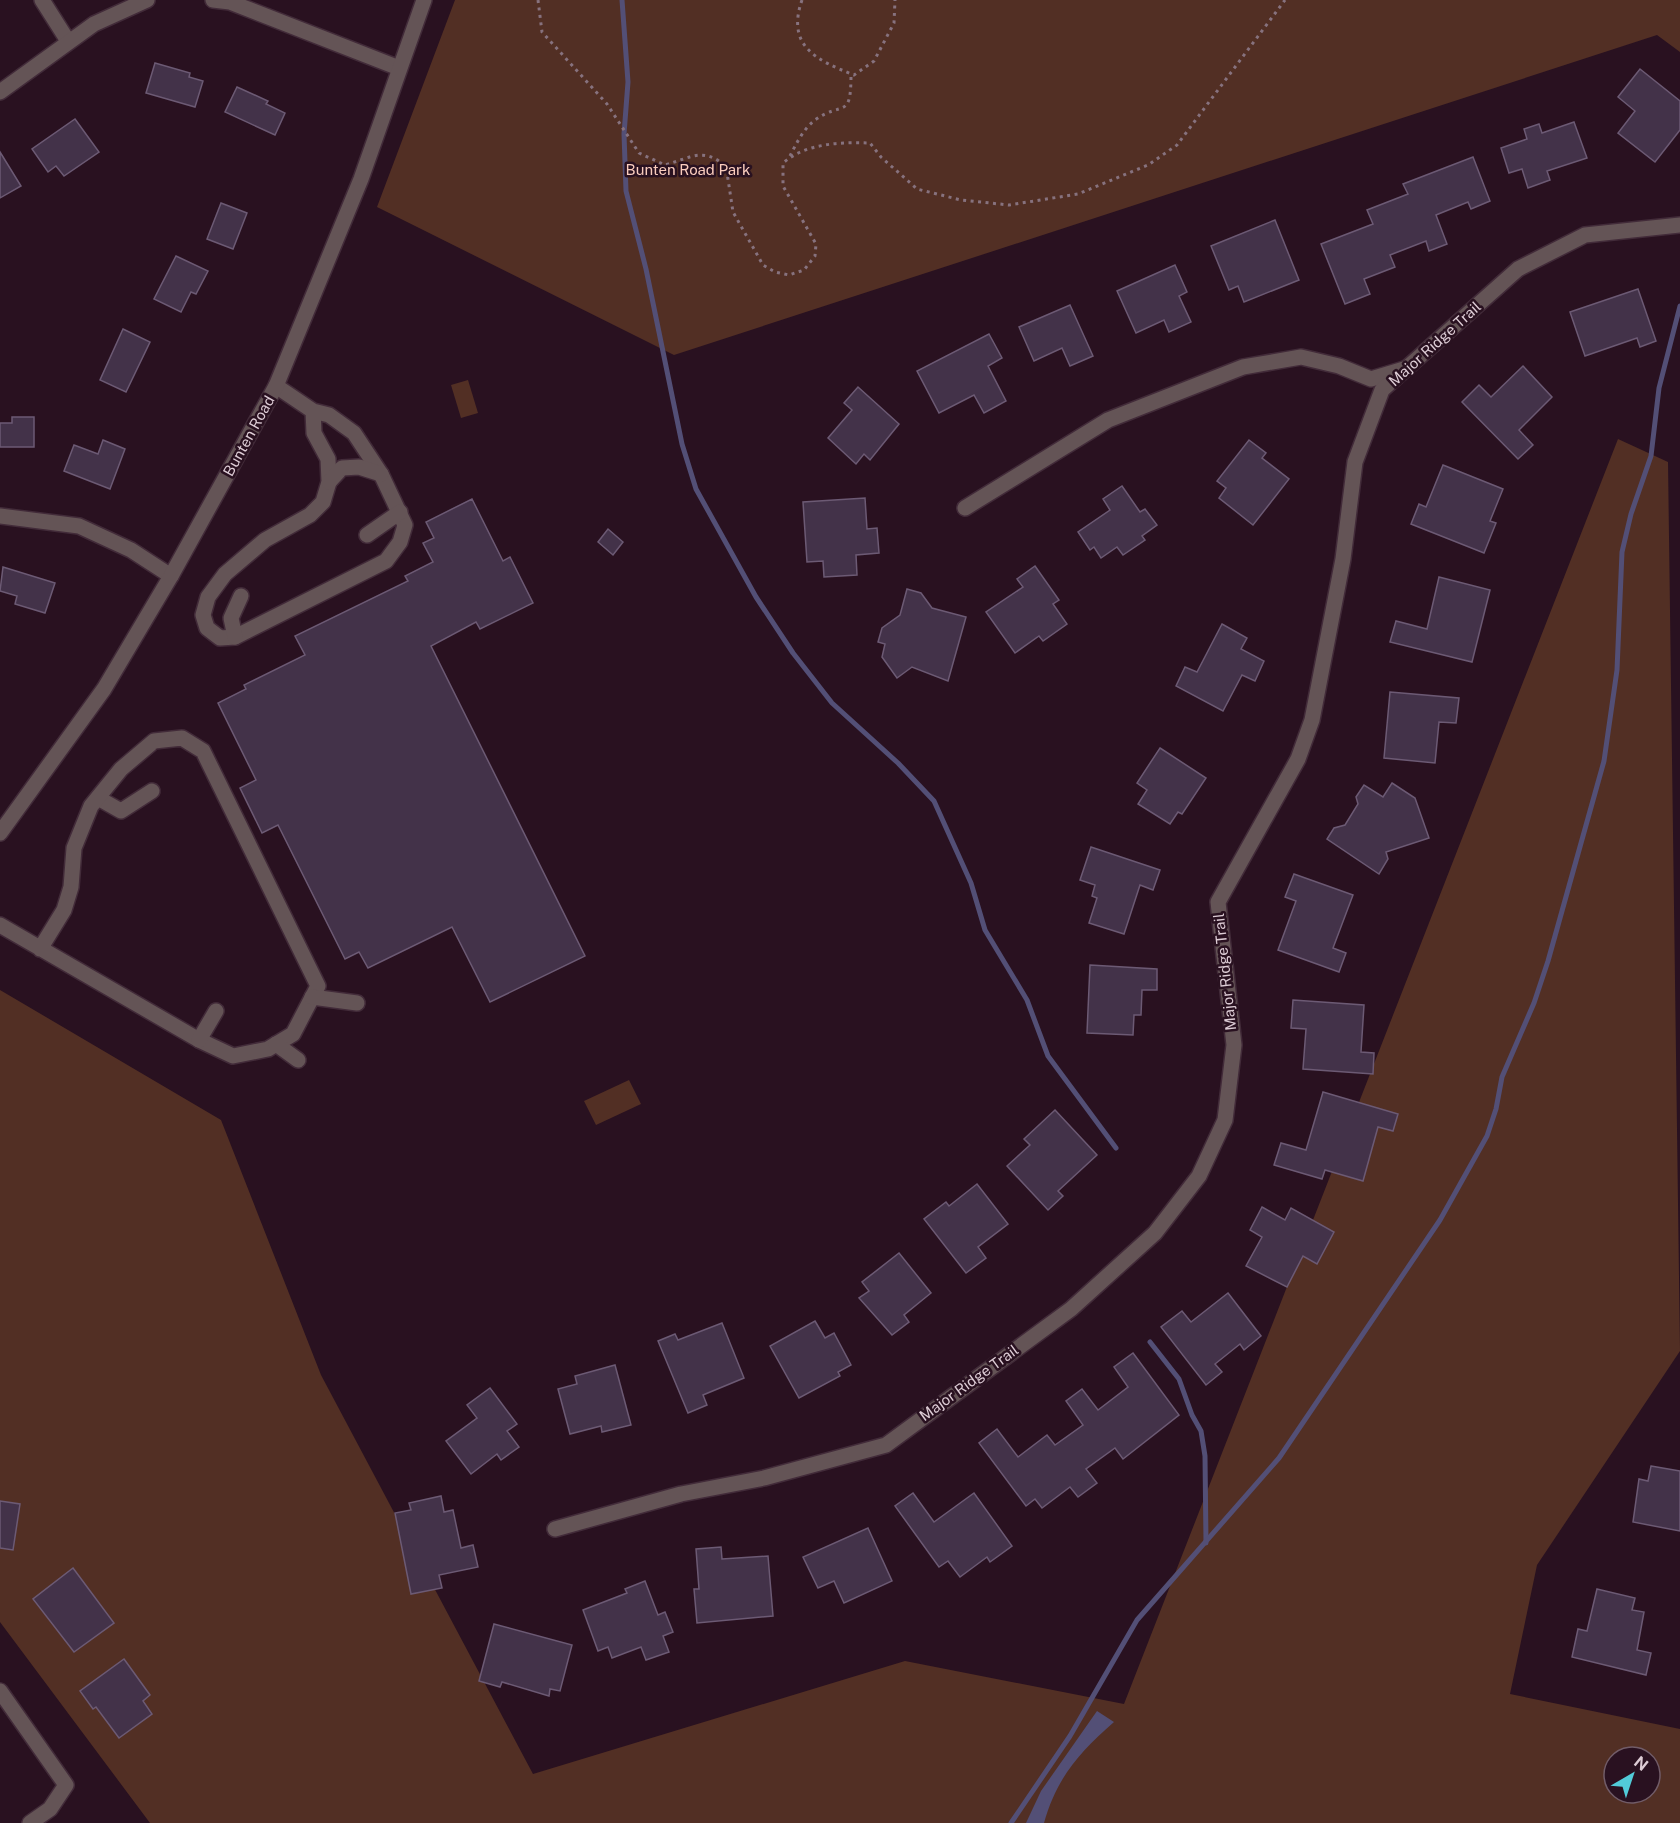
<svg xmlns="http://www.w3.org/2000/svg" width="1680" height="1823" viewBox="0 0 1680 1823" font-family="'Public Sans',sans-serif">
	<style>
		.green { fill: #522f24; fill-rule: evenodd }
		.water { fill: #534f76 }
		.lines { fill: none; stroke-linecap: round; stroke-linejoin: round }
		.stream { stroke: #534f76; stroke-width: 5 }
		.building { fill: #433249; stroke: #6c5a74; stroke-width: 1.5 }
		.minor-casing { stroke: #422b39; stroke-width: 18 }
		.path { stroke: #87727e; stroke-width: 3; stroke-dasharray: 3 4.5; stroke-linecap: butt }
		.minor { stroke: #645456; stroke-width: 15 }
		.labels { text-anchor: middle; stroke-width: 5; stroke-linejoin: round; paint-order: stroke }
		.park-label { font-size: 15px; fill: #fbcdbe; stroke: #291120 }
		.street-label { font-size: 15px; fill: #ddccd5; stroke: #291120 }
	</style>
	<rect width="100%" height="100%" fill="#291120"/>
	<g class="green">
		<polygon points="455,0 1680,0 1680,52 1657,35 674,355 377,207"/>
		<polygon points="468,380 478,413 461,418 451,385"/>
		<path d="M1618,439l50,23 12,889 -143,214 -27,129 170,35v94h-1530l-150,-201v-632l221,130 100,255 212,399 372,-113 219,43zM1614,1757h36v36h-36z"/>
		<polygon points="629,1080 641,1104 596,1125 584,1101"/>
	</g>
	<path class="water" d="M1097,1711l17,11c-35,31 -57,55 -70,101h-18l15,-32z"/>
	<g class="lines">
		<g class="stream">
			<polyline points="622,0 628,82 624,134 626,191 646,269 682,444 696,489 756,597 793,653 832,703 898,763 934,801 971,883 985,930 1027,1000 1048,1056 1116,1148"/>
			<polyline points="1150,1342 1179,1379 1192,1415 1201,1431 1205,1456 1206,1543"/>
			<polyline points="1011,1823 1070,1736 1137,1620 1279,1458 1440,1220 1487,1136 1496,1109 1502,1077 1534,1003 1548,961 1604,761 1617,670 1622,552 1631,514 1651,456 1659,388 1680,306"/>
		</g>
	</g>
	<g class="building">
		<polygon points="155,63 190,73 189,77 203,81 195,107 146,93"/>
		<polygon points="1640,69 1680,101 1680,130 1655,162 1618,133 1635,111 1618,97"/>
		<polygon points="237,87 268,101 266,104 285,113 275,135 225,112"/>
		<polygon points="75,119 99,152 64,176 56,166 48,172 32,149"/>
		<polygon points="1574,122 1587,158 1547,171 1550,180 1528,188 1522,169 1509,173 1501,148 1527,139 1524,129 1539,124 1542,133"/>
		<polygon points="0,152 21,186 0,198"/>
		<polygon points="1473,157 1490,201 1471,209 1468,202 1436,215 1447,244 1429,251 1426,241 1390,255 1395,267 1364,279 1370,294 1345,304 1321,244 1373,224 1367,210 1408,194 1403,184"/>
		<polygon points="221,203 247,213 233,249 207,239"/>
		<polygon points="1275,220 1299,280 1244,302 1238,286 1229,290 1211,246"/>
		<polygon points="176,256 208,271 196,294 191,292 181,312 154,299"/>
		<polygon points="1175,265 1187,292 1179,296 1191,322 1169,332 1164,320 1136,333 1117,291"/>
		<polygon points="1638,289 1656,341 1640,347 1637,338 1585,356 1570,312"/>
		<polygon points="1070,305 1093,356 1070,366 1062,348 1034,361 1019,327"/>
		<polygon points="123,329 150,342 126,392 100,380"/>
		<polygon points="989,334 1002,358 988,366 1006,401 984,413 974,395 939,413 917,371"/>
		<polygon points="1523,366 1552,397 1519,430 1533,445 1518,459 1462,402 1479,385 1491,397"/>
		<polygon points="858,387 899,424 870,460 864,454 856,464 828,438 852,410 844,403"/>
		<polygon points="12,417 34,417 34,447 0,447 0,423 12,423"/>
		<polygon points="103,440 125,449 110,489 64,471 74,445 98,454"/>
		<polygon points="1249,440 1266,453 1262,458 1289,479 1253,525 1219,498 1226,488 1217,481"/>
		<polygon points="1443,465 1503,489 1490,521 1496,523 1484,553 1411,524 1419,504 1426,507"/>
		<polygon points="1122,486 1140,512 1145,509 1157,525 1142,536 1145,540 1123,555 1117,547 1101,558 1094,547 1090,550 1078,532 1110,510 1103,499"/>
		<polygon points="865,498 867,529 877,528 879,553 856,555 857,575 824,577 823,561 807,562 803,502"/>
		<polygon points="472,499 503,561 510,557 533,603 480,629 476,622 431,646 585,956 490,1002 452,927 368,968 359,952 345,959 278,825 262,833 240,788 256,780 218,703 246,689 244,685 305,655 295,636 408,581 405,576 433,562 423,543 434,538 426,522"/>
		<polygon points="608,529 623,542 613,555 598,542"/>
		<polygon points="1035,566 1059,600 1053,604 1067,624 1043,641 1039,636 1015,653 986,612 1023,587 1017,579"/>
		<polygon points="3,567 55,583 45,613 15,604 17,596 0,591"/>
		<polygon points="1439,577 1490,590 1472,662 1390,642 1396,621 1427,629"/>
		<polygon points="907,589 921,593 932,608 966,617 948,681 912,667 897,678 882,657 885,644 878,642 882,628 900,615"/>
		<polygon points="1222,624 1247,638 1241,649 1264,661 1255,681 1242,675 1223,711 1176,686 1185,667 1197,672"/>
		<polygon points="1390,692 1459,698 1456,723 1439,722 1435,763 1384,758"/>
		<polygon points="1160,748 1206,778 1182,814 1178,812 1170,824 1138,804 1147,790 1137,783"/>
		<polygon points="1392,783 1415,798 1429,838 1386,852 1388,859 1379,874 1327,839 1334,828 1345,825 1358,804 1356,797 1364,785 1383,797"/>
		<polygon points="1091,847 1160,870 1153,890 1140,885 1124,934 1089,923 1097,898 1092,896 1095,885 1080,880"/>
		<polygon points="1294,874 1353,895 1333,948 1346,953 1339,972 1278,950 1296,901 1285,897"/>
		<polygon points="1090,965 1157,969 1157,990 1142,990 1141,1015 1134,1015 1133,1035 1087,1033"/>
		<polygon points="1293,1000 1364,1005 1361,1052 1374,1053 1373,1074 1303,1069 1306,1029 1291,1028"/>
		<polygon points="1323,1092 1398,1114 1393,1131 1378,1127 1363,1181 1325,1170 1322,1179 1274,1165 1281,1143 1306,1150"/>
		<polygon points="1055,1110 1097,1155 1058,1191 1063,1196 1048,1210 1007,1166 1030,1145 1024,1139"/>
		<polygon points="977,1184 1008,1224 978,1247 986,1258 966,1273 924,1219 946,1202 949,1206"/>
		<polygon points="1262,1207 1285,1220 1291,1208 1334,1232 1317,1264 1303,1256 1287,1287 1246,1266 1262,1237 1250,1230"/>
		<polygon points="899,1253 931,1293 904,1315 909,1322 892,1335 859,1298 869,1291 862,1282"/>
		<polygon points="1228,1293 1261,1336 1244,1350 1240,1344 1215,1364 1222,1372 1206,1385 1161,1327 1182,1311 1191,1322"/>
		<polygon points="815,1321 825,1338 834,1333 851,1365 838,1372 840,1376 799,1398 770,1346"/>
		<polygon points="722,1323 744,1378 703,1395 707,1405 688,1413 658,1341 675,1334 678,1340"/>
		<polygon points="1133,1353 1179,1415 1123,1459 1115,1448 1086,1469 1097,1483 1078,1497 1070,1487 1042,1508 1035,1499 1026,1506 979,1443 997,1429 1018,1457 1047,1435 1055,1445 1083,1425 1066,1401 1082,1389 1098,1410 1128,1387 1114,1367"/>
		<polygon points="615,1365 631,1425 602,1432 601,1426 570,1434 558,1389 577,1384 575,1376"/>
		<polygon points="490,1388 517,1424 507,1431 519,1447 501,1460 497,1454 471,1474 446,1441 477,1418 467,1405"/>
		<polygon points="1651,1466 1680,1471 1680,1531 1633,1522 1639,1479 1648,1481"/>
		<polygon points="913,1493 934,1522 974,1493 1012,1546 990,1562 987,1557 960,1577 948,1561 939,1567 895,1506"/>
		<polygon points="441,1496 444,1512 453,1510 461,1548 473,1545 478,1567 439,1575 442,1588 411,1594 395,1513 411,1510 409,1503"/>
		<polygon points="0,1501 20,1504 13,1550 0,1548"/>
		<polygon points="868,1528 892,1581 844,1603 834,1581 818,1588 803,1557"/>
		<polygon points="721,1547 722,1559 768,1556 773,1616 697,1623 694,1589 699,1589 696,1549"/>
		<polygon points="73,1568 114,1623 74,1652 33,1599"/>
		<polygon points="645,1581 658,1615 665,1612 673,1632 663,1636 669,1652 646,1660 641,1647 612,1658 608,1647 598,1651 583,1610 627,1593 625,1589"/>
		<polygon points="1597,1589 1635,1598 1632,1610 1644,1612 1637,1650 1651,1653 1646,1675 1572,1657 1578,1629 1587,1631"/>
		<polygon points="494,1624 572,1645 560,1691 550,1689 549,1696 502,1682 500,1687 479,1681"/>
		<polygon points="124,1659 150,1695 143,1701 152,1714 119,1738 96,1707 93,1709 80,1691"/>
	</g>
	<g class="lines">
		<defs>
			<g id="minor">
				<polyline points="42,0 68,41"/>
				<polyline points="213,0 230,2 399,68"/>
				<polyline points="0,92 94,24 147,0"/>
				<polyline points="276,386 313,411 329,415 354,433 381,474 405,525 400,542 386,561 235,637 220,638 207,628 203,615 208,597 225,574 265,540 310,515 323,502 329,482 328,459 314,433 313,411"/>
				<polyline points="329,482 342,468 359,467 381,474"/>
				<polyline points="965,508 1108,420 1243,367 1301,357 1339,366 1371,379 1404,369"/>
				<polyline points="0,516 79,526 131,550 171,576"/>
				<polyline points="367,535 400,512"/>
				<polyline points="235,637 231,618 241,596"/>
				<polyline points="98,798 121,811 152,791"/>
				<polyline points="0,833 104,689 171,576 276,386 361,179 424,0"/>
				<polyline points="0,925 199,1040 233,1056 268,1049 293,1034 318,986 203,751 182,738 154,741 121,769 91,806 74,848 71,887 64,910 40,949"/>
				<polyline points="312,997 357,1003"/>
				<polyline points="199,1040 216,1011"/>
				<polyline points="276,1044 298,1060"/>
				<polyline points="555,1529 681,1494 764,1478 886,1445 1071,1309 1155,1233 1199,1176 1225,1120 1234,1045 1218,902 1298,759 1312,720 1343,559 1355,462 1382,390 1518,269 1585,235 1680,225"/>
				<polyline points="0,1691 66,1785 50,1809 30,1823"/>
			</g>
		</defs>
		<use href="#minor" class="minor-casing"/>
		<g class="path">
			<path d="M538,0l4,32 65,72 32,49 26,12c28,-8 37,-18 61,1l7,46 30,53 12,7 14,3 15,-5 11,-14 1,-12 -33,-58v-23c23,-20 58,-21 87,-20l11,14 36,32 44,11 48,5 69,-11 70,-29 29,-20 108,-145"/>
			<path d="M802,0c-16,46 14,60 52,75l20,-14 20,-38 1,-23"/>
			<path d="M790,156c6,-12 14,-28 25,-36 28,-20 36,1 36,-46"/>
		</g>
		<use href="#minor" class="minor"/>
	</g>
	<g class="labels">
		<g class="park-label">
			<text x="688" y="175">Bunten Road Park</text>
		</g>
		<g class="street-label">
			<text transform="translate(1435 344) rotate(-42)" y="5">Major Ridge Trail</text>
			<text transform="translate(249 436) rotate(-61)" y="5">Bunten Road</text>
			<text transform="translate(1225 972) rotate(-96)" y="5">Major Ridge Trail</text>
			<text transform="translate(969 1383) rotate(-36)" y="5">Major Ridge Trail</text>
		</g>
	</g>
	<g transform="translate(1632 1775) rotate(39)"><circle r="28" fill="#291120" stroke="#715c68" stroke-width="1.5"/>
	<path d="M0-4.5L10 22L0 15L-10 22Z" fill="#52cbd8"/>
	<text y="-9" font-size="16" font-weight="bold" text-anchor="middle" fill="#ddccd5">N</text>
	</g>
</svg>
